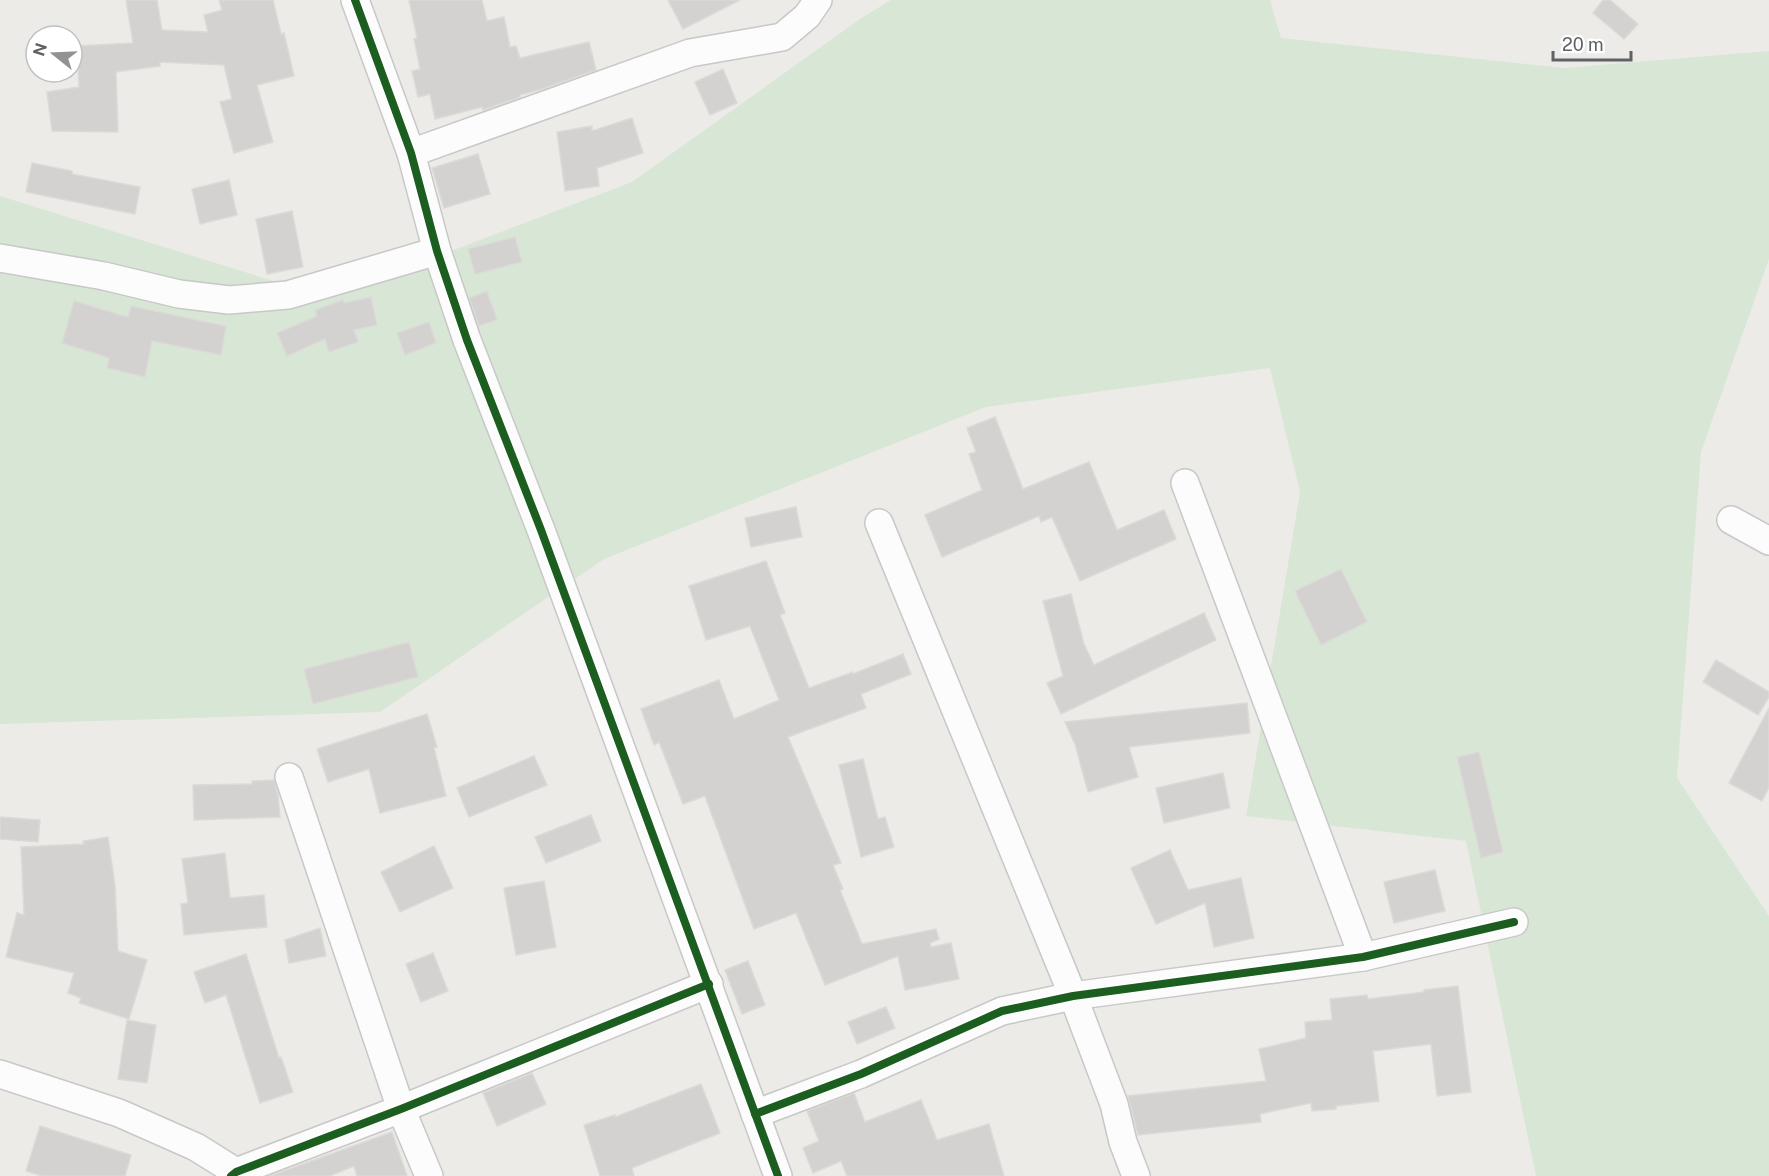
<svg xmlns="http://www.w3.org/2000/svg" width="1769" height="1176" viewBox="0 0 1769 1176" font-family="'Public Sans',sans-serif">
	<style>
		.green { fill: #d8e7d5 }
		.building { fill: #d3d2d1; stroke: #dcdad7; stroke-width: 1.5 }
		.lines { fill: none; stroke-linecap: round; stroke-linejoin: round }
		.street-casing { stroke: #c7c8c7; stroke-width: 30 }
		.street { stroke: #fcfcfc; stroke-width: 27 }
		.cycleway-casing { stroke: #fff; stroke-width: 11 }
		.cycleway { stroke: #1b5e20; stroke-width: 8 }
	</style>
	<rect width="100%" height="100%" fill="#ecebe8"/>
	<polygon class="green" points="891,0 1270,0 1281,38 1564,68 1769,51 1769,259 1701,452 1677,778 1769,916 1769,1176 1536,1176 1466,841 1246,816 1300,492 1270,368 986,407 604,559 380,712 0,724 0,196 328,298 632,182 860,19"/>
	<g class="building">
		<polygon points="126,0 157,0 162,30 208,32 204,15 222,10 219,0 273,0 281,34 284,33 294,76 257,85 273,142 234,153 220,102 232,99 224,65 160,62 160,66 116,72 118,132 52,131 47,92 79,87 77,46 133,43"/>
		<polygon points="409,0 482,0 487,21 504,17 510,47 516,46 520,58 589,42 596,70 539,90 520,95 520,97 486,109 483,110 482,107 435,119 430,94 418,97 412,71 420,69 414,39 417,38"/>
		<polygon points="668,0 740,0 683,29"/>
		<polygon points="1603,0 1610,0 1638,24 1624,39 1593,13"/>
		<polygon points="723,69 737,103 710,115 695,82"/>
		<polygon points="632,118 643,153 597,168 599,186 565,191 557,132 592,126 592,131"/>
		<polygon points="478,154 490,194 444,208 432,168"/>
		<polygon points="32,163 72,171 72,174 140,187 135,214 26,192"/>
		<polygon points="229,180 237,215 200,224 192,189"/>
		<polygon points="292,211 303,267 267,274 256,219"/>
		<polygon points="515,237 522,262 475,274 468,249"/>
		<polygon points="487,291 497,320 479,326 469,298"/>
		<polygon points="371,297 377,325 354,330 358,342 329,352 325,339 287,356 277,333 317,316 315,310 343,300 344,303"/>
		<polygon points="74,301 128,317 131,306 226,326 221,355 152,341 145,377 107,368 109,358 62,343"/>
		<polygon points="429,322 436,343 405,355 397,333"/>
		<polygon points="995,417 1023,489 1089,462 1117,530 1164,510 1176,539 1080,581 1052,517 1041,522 1039,516 942,557 925,515 982,490 969,454 976,452 967,428"/>
		<polygon points="796,507 802,537 751,547 745,518"/>
		<polygon points="766,561 785,613 780,615 809,688 853,672 853,674 903,654 911,674 861,694 866,708 788,737 841,863 833,865 843,889 840,890 862,944 936,929 939,939 930,943 931,947 951,943 959,979 905,990 898,956 825,985 796,913 754,929 705,796 683,804 659,742 654,745 641,709 719,680 734,719 779,700 750,626 706,640 689,586"/>
		<polygon points="1341,569 1367,622 1321,645 1295,591"/>
		<polygon points="1071,594 1084,644 1094,665 1204,613 1216,640 1061,714 1047,683 1063,676 1043,601"/>
		<polygon points="409,642 418,677 313,704 304,669"/>
		<polygon points="1716,660 1769,692 1769,697 1758,715 1703,682"/>
		<polygon points="1247,703 1250,733 1129,747 1138,777 1088,792 1075,744 1065,722"/>
		<polygon points="1769,708 1769,787 1762,801 1729,783"/>
		<polygon points="427,714 437,747 434,748 446,796 380,813 369,769 328,782 317,749"/>
		<polygon points="1479,752 1503,852 1481,858 1457,757"/>
		<polygon points="534,756 547,785 469,817 457,788"/>
		<polygon points="863,759 878,819 885,817 894,847 861,857 839,765"/>
		<polygon points="1223,773 1230,808 1164,823 1156,788"/>
		<polygon points="274,780 278,795 280,817 194,820 193,785 252,784 252,781"/>
		<polygon points="591,815 601,841 546,863 535,837"/>
		<polygon points="0,817 40,820 38,842 0,839"/>
		<polygon points="108,837 115,886 118,951 147,960 129,1019 79,1003 81,998 68,993 74,973 6,957 17,913 24,915 21,847 84,844 83,841"/>
		<polygon points="434,846 453,888 400,912 381,872"/>
		<polygon points="1170,850 1188,890 1241,878 1254,938 1214,947 1205,903 1156,924 1131,868"/>
		<polygon points="225,853 230,898 264,895 267,927 184,935 181,904 188,903 182,859"/>
		<polygon points="1435,870 1445,911 1394,923 1384,882"/>
		<polygon points="544,881 556,947 516,955 504,888"/>
		<polygon points="320,928 326,956 289,963 285,940"/>
		<polygon points="433,953 448,991 421,1002 406,964"/>
		<polygon points="246,954 279,1058 281,1057 293,1092 260,1103 226,995 205,1003 194,972"/>
		<polygon points="748,961 765,1005 742,1014 725,970"/>
		<polygon points="1458,986 1471,1092 1437,1096 1431,1044 1373,1051 1379,1101 1336,1106 1336,1109 1312,1111 1311,1103 1260,1114 1261,1122 1138,1135 1128,1096 1266,1081 1259,1049 1306,1038 1305,1022 1332,1020 1330,999 1367,995 1368,999 1424,992 1424,990"/>
		<polygon points="886,1007 895,1028 857,1044 848,1022"/>
		<polygon points="127,1020 156,1025 147,1083 118,1079"/>
		<polygon points="532,1073 546,1104 497,1126 483,1093"/>
		<polygon points="701,1084 720,1133 632,1168 634,1176 600,1176 584,1125 615,1115 615,1117"/>
		<polygon points="854,1093 865,1122 921,1100 937,1140 989,1124 1004,1176 847,1176 841,1161 813,1173 803,1148 819,1141 807,1111"/>
		<polygon points="40,1126 131,1155 125,1176 42,1176 26,1171"/>
		<polygon points="392,1132 407,1176 357,1176 354,1166 330,1176 270,1176"/>
	</g>
	<g class="lines">
		<defs>
			<g id="street">
				<polyline points="355,0 411,153 437,251 467,340 541,530 778,1176"/>
				<polyline points="411,153 690,53 782,37 807,16 818,0"/>
				<polyline points="0,258 104,276 179,294 229,300 288,295 437,251"/>
				<polyline points="1185,483 1363,957"/>
				<polyline points="1731,520 1769,541"/>
				<polyline points="879,523 1073,996 1114,1104 1123,1142 1136,1176"/>
				<polyline points="289,777 401,1109 429,1176"/>
				<polyline points="0,1074 119,1113 196,1147 236,1172"/>
				<polyline points="755,1114 861,1074 1002,1011 1073,996 1363,957 1514,922"/>
				<polyline points="231,1176 236,1172 401,1109 709,984"/>
			</g>
		</defs>
		<use href="#street" class="street-casing"/>
		<use href="#street" class="street"/>
		<defs>
			<g id="cycleway">
				<polyline points="355,0 411,153 437,251 467,340 541,530 778,1176"/>
				<polyline points="755,1114 861,1074 1002,1011 1073,996 1363,957 1514,922"/>
				<polyline points="231,1176 236,1172 401,1109 709,984"/>
			</g>
		</defs>
		<use href="#cycleway" class="cycleway-casing"/>
		<use href="#cycleway" class="cycleway"/>
	</g>
	<g transform="translate(54 54) rotate(288)"><circle r="28" fill="#ffffff" stroke="#bfc0c1" stroke-width="1.5"/>
	<path d="M0-4.5L10 22L0 15L-10 22Z" fill="#909293"/>
	<text y="-9" font-size="16" font-weight="bold" text-anchor="middle" fill="#5e6265">N</text>
	</g>
	<path d="M1553 51v9h78v-9" fill="none" stroke="#5e6265" stroke-width="3"/>
	<text x="1562" y="51" font-size="18" fill="#5e6265" stroke="#ffffff" stroke-width="4.5" paint-order="stroke">20 m</text>
</svg>
